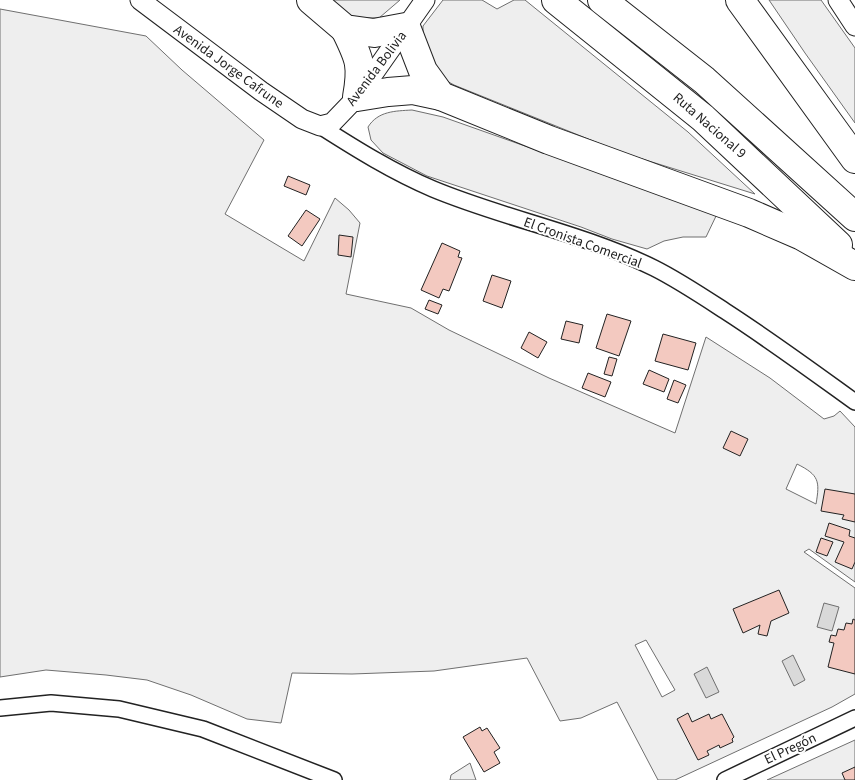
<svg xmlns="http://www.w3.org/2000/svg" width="855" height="780" viewBox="0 0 855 780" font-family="'Source Sans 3',sans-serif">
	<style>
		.green { fill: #eee; stroke: #6f6f6f; fill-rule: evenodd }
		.water { fill: #d9d9d9; stroke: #6f6f6f }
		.building { fill: #f3c9c0; stroke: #222 }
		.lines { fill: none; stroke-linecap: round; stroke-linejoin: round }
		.minor-casing { stroke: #222; stroke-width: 18 }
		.tertiary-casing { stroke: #222; stroke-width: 21 }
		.motorway-casing { stroke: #222; stroke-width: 30 }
		.minor { stroke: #fff; stroke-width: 15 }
		.tertiary { stroke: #fff; stroke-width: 19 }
		.motorway { stroke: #fff; stroke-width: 28 }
		.labels { text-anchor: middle; stroke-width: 4; stroke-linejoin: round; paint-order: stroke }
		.street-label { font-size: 14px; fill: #222; stroke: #fff }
	</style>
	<rect width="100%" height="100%" fill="#fff"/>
	<g class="green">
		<polygon points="331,0 400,0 379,18 352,18"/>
		<polygon points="443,0 482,0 497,9 514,0 525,0 688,132 755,194 623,153 454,85 438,76 423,40 423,26"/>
		<polygon points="769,0 821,0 855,48 855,123 805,53"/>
		<path d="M0,9l146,27 36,34 82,70 -39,74 79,47 31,-63 14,12 11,13 -14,71 65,14 38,22 100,48 126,55 31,-96 64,41 54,41 10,-3 6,-5 15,16v155l-46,-33 -5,3 51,36v106l-23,13 -157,73h-17l-41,-78 -36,16 -21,3 -33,-63 -93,13 -82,3 -60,-1 -11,50 -34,-4 -56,-24 -44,-15 -41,-5 -60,-5 -46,7zM797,464c22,11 23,17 19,40l-30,-15zM646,640l29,50 -13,7 -27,-52z"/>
		<path d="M412,110l31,7 274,97 -11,23h-23l-19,4 -17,8 -35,-10 -31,-12 -154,-51 -44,-23 -12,-13 -3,-13c10,-16 27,-16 44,-17z"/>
		<polygon points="855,740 855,780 767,780"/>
		<polygon points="470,763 476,780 450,780 451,775"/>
	</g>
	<g class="water">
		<polygon points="824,603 839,607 832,631 817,627"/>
		<polygon points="793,655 805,680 794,686 782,661"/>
		<polygon points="707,667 719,692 706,698 694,674"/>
	</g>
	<g class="building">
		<polygon points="288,176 310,185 306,195 284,186"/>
		<polygon points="306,210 320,219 302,246 288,236"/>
		<polygon points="339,235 353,237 351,257 338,255"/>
		<polygon points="442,243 460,251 458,257 462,258 449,291 443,289 439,298 421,290"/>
		<polygon points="492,275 511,281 502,308 483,301"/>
		<polygon points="429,300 442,305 438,314 425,309"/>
		<polygon points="607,314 631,321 619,356 596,348"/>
		<polygon points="566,321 583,325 579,343 561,339"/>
		<polygon points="529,332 547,342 538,358 521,348"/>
		<polygon points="663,334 696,343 688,370 655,361"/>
		<polygon points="609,357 617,359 612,376 604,374"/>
		<polygon points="649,370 669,379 664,392 643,384"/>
		<polygon points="588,373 611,382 605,397 582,388"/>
		<polygon points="674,380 686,385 678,403 667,399"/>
		<polygon points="731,431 748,439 740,456 723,448"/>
		<polygon points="825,489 855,494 855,522 842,519 844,515 821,511"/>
		<polygon points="829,523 850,530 849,536 855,538 855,562 852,569 835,562 844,542 825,536"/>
		<polygon points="821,538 833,542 827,556 816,552"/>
		<polygon points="779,590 789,613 771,621 767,636 758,634 760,625 743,633 733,609"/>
		<polygon points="853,619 855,620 855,674 828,667 834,643 829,642 831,635 836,636 838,629 844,630 846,623 852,624"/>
		<polygon points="688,713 692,722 709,714 711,719 722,714 734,737 732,739 733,742 720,748 719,745 707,751 709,755 698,760 677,719"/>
		<polygon points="480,727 482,731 487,728 500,748 494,752 500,763 484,772 463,737"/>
		<polygon points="855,767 855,780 845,780 842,773"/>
	</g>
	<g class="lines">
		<defs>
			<g id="minor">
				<path d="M320,126c36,23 73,46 113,63 72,30 150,44 221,79 24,12 48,28 71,43 45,29 87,60 130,91"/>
				<polyline points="0,708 51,703 119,709 203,729 334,780"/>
				<polyline points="725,780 855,718"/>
			</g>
			<g id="tertiary">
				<polyline points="140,0 261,91 302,119 320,126 332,123 357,97 425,0"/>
				<polyline points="838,0 855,26"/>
			</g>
			<g id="motorway">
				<polyline points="311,0 345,29 374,33 406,27 423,71 441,96 549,140 749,213 802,236 855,266"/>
				<polyline points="556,0 703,118 838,245"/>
				<polyline points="602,0 704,80 855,217"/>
				<polyline points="740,0 855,159"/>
				<path d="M345,29c14,29 18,35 12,68l31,-5 25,-2 28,6"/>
			</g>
		</defs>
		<use href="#minor" class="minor-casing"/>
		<use href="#tertiary" class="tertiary-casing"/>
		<use href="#motorway" class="motorway-casing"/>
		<use href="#minor" class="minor"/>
		<use href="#tertiary" class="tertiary"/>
		<use href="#motorway" class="motorway"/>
	</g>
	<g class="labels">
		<g class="street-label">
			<text transform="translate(229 66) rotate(36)" y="5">Avenida Jorge Cafrune</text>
			<text transform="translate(376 68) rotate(-53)" y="5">Avenida Bolivia</text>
			<text transform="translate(710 125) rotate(41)" y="5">Ruta Nacional 9</text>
			<text transform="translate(583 242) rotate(20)" y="5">El Cronista Comercial</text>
			<text transform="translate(790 748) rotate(-25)" y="5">El Pregón</text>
		</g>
	</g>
</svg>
